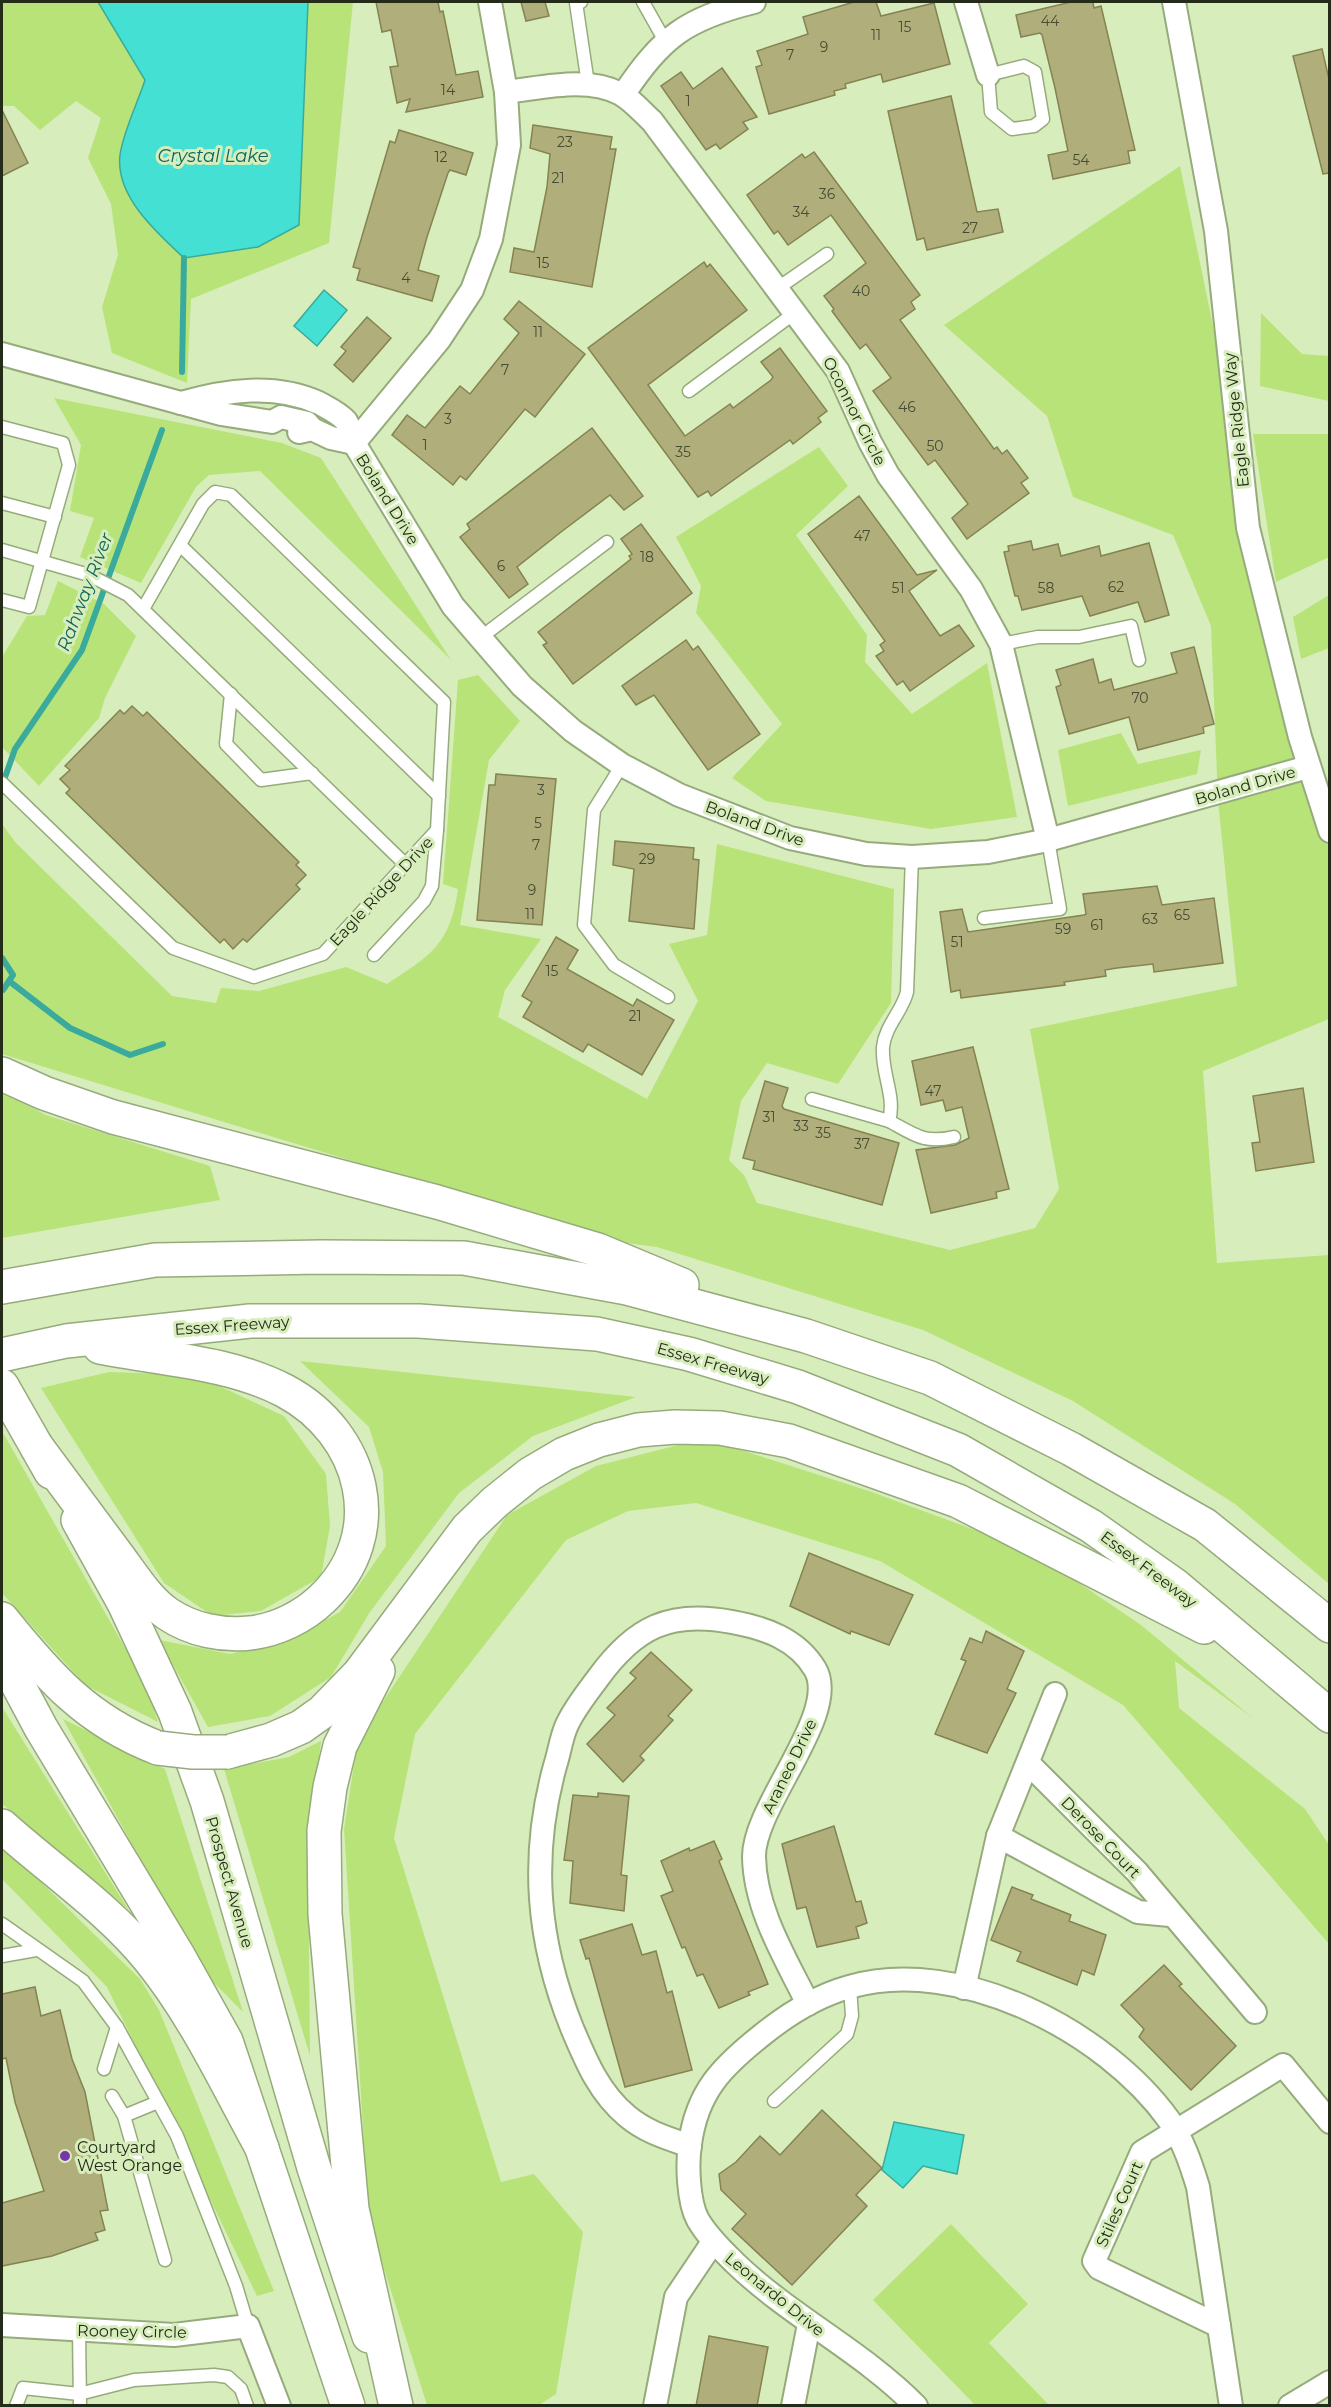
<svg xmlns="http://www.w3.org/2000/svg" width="1331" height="2407" viewBox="0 0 1331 2407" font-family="Montserrat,sans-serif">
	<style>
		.green { fill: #b8e379 }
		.water { fill: #44e0d4; stroke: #3aaa9c; stroke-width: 1.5 }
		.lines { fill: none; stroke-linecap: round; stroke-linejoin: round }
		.stream { stroke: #3aaa9c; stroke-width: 6 }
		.building { fill: #b0af7b; stroke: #848351; stroke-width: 1.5 }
		.service-casing { stroke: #96ab7c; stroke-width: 15 }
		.minor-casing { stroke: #96ab7c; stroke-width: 26 }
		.primary-casing { stroke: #96ab7c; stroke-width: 36 }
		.motorway-casing { stroke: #96ab7c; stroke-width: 36 }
		.service { stroke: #fff; stroke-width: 12 }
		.minor { stroke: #fff; stroke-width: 22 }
		.primary { stroke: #fff; stroke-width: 33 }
		.motorway { stroke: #fff; stroke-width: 33 }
		.motorway-bridge-casing { stroke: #96ab7c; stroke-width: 36; stroke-linecap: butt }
		.motorway-bridge { stroke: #fff; stroke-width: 33 }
		.poi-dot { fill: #7936ab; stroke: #d7eebc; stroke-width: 2 }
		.labels { text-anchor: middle; stroke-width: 6; stroke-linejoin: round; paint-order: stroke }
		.number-label { font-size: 14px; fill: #474d32 }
		.street-label { font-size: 16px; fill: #242c19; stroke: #d7eebc }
		.poi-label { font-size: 16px; fill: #242c19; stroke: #d7eebc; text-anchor: start }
		.water-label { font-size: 18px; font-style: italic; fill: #0f655f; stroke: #d7eebc }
	</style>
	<rect width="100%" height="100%" fill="#d7eebc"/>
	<g class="green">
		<polygon points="2,2 98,2 145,80 120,155 299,225 308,2 353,2 329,243 191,299 187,383 112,353 102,307 118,255 111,204 88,158 101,118 76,101 40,130 14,106 2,106"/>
		<path d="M1180,166l77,373 72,269v211l-126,52 14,192 112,-8v329l-94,-80 -162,-103 -150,-71 -266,-83 -70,-9 -3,-6 -582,-178v-230l14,19 156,153 44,7 5,-15 38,3 87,-24 41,17c44,-29 63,-39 71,-95l-15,-5 15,-204 20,-5 42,46 -31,39 -29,165 81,14 -36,51 -7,27 149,82 51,-98 -29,-57 38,-9 10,-91 177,45 -3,114 -53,81 -71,-21 -26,38 -12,59 15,15 13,28 193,47 85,-22 24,-39 -29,-160 207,-43 -19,-185 -7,-175 -38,-91 -100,-38 -26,-81 -103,-91z"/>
		<polygon points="1261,313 1302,354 1329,356 1329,401 1260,386"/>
		<polygon points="54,398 282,443 321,458 451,660 260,471 209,475 196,487 141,583 80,557 94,518 70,511 81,445"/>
		<polygon points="1253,434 1329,434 1329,557 1276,582"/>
		<polygon points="819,447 848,486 796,535 867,635 865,662 912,714 987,663 1017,817 931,829 766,801 732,778 782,724 696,613 701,586 676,537"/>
		<polygon points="58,581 104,604 136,636 105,698 99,718 39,786 2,747 2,657 27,616 45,615"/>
		<polygon points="1329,595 1329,648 1301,659 1293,617"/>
		<polygon points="1121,733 1138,764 1201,750 1197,774 1068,806 1058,750"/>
		<polygon points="2,1092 46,1115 210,1166 220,1200 2,1238"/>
		<polygon points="300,1361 636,1397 533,1436 459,1493 370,1612 331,1677 270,1716 208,1727 159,1640 230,1654 287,1641 340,1612 386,1546 383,1472 369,1427"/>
		<polygon points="109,1372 195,1375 284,1416 326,1474 330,1526 321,1577 261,1611 213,1616 164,1583 41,1388"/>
		<polygon points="2,1431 146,1685 158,1722 85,1685 2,1593"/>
		<polygon points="694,1441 738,1449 869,1491 1032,1551 1141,1625 1254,1719 1175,1661 1179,1708 1305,1809 1329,1845 1329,1944 1123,1705 880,1561 696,1503 628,1511 566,1540 415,1734 394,1838 501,2182 534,2174 583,2232 556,2394 539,2405 427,2405 369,2221 344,1829 358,1739 507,1515 596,1466"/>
		<polygon points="2,1707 128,1909 2,1804"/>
		<polygon points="63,1719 165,1769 243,2012 202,1971"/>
		<polygon points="321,1741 308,1853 310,2056 224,1769 289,1757"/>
		<polygon points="2,1844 140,1979 159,2010 274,2291 257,2296 107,1987 2,1879"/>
		<polygon points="951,2224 1028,2304 989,2343 1049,2405 975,2405 873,2300"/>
	</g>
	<g class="water">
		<path d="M98,2h210l-9,223 -41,22 -74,11c-27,-25 -69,-62 -64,-103 3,-23 18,-53 25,-75z"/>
		<polygon points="324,290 347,310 317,346 294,326"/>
		<polygon points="894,2122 964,2135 957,2174 923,2166 903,2188 882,2170"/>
	</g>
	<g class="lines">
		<g class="stream">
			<polyline points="182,372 184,258"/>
			<polyline points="3,783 15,749 82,650 162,430"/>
			<polyline points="2,958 13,975 3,990"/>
			<polyline points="9,981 70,1028 130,1055 163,1044"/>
		</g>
	</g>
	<g class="building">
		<polygon points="376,2 438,2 440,12 443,11 456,75 478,71 483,97 406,112 410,99 397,103 390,67 398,66 391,30 382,32"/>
		<polygon points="521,2 545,2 549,16 526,21"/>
		<polygon points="854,2 876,2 881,16 934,3 950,64 883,82 881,74 845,84 846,88 834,91 835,95 769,114 756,67 762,65 757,51 808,34 803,17"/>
		<polygon points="1071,2 1093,2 1094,8 1101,6 1135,150 1128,151 1130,163 1053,179 1048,155 1068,151 1055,88 1042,35 1040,33 1021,37 1016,15"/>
		<polygon points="1322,49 1329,79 1329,173 1323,174 1293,56"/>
		<polygon points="722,68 757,117 743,122 748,129 720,149 716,144 706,150 661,86 681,72 693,89"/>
		<polygon points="951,96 977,212 998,209 1003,232 927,250 924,238 917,240 888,111"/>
		<polygon points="2,110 28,163 2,176"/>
		<polygon points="533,125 612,137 610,149 616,149 592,287 510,272 514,248 534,252 547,187 550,154 530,148"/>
		<polygon points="399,130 473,153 466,175 450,170 448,173 427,237 418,270 439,276 432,301 357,280 360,269 353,267 390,141 395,143"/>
		<polygon points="814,152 920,295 911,302 915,309 900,320 994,449 997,447 1002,454 1007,450 1028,478 1021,483 1029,493 967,539 952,518 968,504 935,460 928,465 873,391 891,378 866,344 860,349 832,311 834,309 824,296 866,263 831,215 788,245 778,231 774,234 747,195 802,154 805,158"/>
		<polygon points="704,262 707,267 710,264 747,310 648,385 685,436 730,404 733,408 771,380 773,377 761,362 780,348 827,411 818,418 821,422 793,444 790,440 711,496 708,491 698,497 588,348"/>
		<polygon points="519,301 585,354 535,417 525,409 466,480 460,476 453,485 392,435 407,415 425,428 460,386 470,394 519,333 504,319"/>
		<polygon points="367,317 391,338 353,382 334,365 346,351 341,347"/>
		<polygon points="592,428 643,496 624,510 610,495 561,532 517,567 528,584 509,598 460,537 470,529 467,524"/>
		<polygon points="859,496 917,575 937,570 909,591 940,636 959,625 974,646 910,691 903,681 897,685 876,656 884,651 880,645 885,641 808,534"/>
		<polygon points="641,524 692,593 573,684 543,645 547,643 538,632 631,559 629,556 632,554 621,539"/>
		<polygon points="1031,541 1033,550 1058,544 1061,556 1099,546 1101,556 1149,543 1169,615 1145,622 1138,602 1090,616 1082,596 1022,610 1018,596 1015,596 1004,552 1009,551 1008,546"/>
		<polygon points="686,640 693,650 698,646 760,734 708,770 654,695 636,705 622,686"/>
		<polygon points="1194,647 1214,724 1203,727 1204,733 1138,750 1129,717 1069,734 1056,687 1061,685 1056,670 1093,659 1099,683 1111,679 1114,690 1177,673 1171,653"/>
		<polygon points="132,706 143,716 147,712 299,862 296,865 306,875 296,885 300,889 247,942 243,939 233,949 224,939 220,943 66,793 70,789 60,779 70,770 65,766 120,710 124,714"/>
		<polygon points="496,774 556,779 542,925 477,920 489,785 495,785"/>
		<polygon points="615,841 694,848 693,859 699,860 694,929 629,921 634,869 613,865"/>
		<polygon points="1157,886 1162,905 1214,898 1223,963 1154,972 1153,964 1117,968 1105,970 1106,976 1064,982 1065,985 961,998 960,990 951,992 940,912 962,909 968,932 1084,915 1086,914 1083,894"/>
		<polygon points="556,937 578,950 567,969 633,1006 637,999 674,1020 642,1075 588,1044 583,1052 523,1017 532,1002 522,996"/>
		<polygon points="973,1047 1009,1189 996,1192 997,1198 931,1213 916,1150 955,1145 969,1138 962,1107 946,1111 943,1100 921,1105 912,1061"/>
		<polygon points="765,1081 788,1088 782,1106 784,1109 899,1143 882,1205 753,1169 755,1161 743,1158"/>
		<polygon points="1303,1088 1314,1162 1256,1171 1252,1143 1260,1142 1253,1096"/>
		<polygon points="809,1553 913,1595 889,1645 851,1631 850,1634 790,1606"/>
		<polygon points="986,1631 1024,1651 1007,1689 1016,1693 987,1753 935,1734 966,1661 961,1659 970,1638 982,1643"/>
		<polygon points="651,1652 692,1690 668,1716 673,1720 640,1756 644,1760 623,1782 587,1744 615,1715 607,1708 636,1678 630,1673"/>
		<polygon points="598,1793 629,1796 621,1875 627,1876 624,1911 570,1903 573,1861 564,1860 573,1795 598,1797"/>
		<polygon points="834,1826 856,1902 861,1901 867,1923 856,1927 859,1938 817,1947 806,1907 797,1909 782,1844"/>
		<polygon points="714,1841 722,1859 719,1861 768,1984 748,1992 750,1995 719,2008 703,1974 697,1976 685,1947 682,1948 661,1896 673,1891 661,1861 689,1848 690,1851"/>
		<polygon points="1012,1887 1033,1895 1031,1899 1071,1915 1069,1921 1106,1935 1094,1975 1082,1970 1077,1985 1017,1961 1021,1952 991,1940"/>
		<polygon points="632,1924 642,1955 656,1951 667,1993 672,1991 692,2070 625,2087 589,1958 586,1959 580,1940"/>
		<polygon points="1164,1965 1182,1984 1179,1986 1236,2046 1191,2090 1139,2037 1144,2029 1121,2005"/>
		<polygon points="35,1987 41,2016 60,2010 72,2059 85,2092 108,2210 100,2211 105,2230 95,2233 98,2240 52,2256 2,2266 2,2203 44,2191 15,2102 6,2058 2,2059 2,1994"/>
		<polygon points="822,2110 882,2168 856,2195 867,2206 792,2285 732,2229 746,2214 721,2190 719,2174 736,2162 760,2136 780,2155"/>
		<polygon points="709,2336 768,2347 757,2406 696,2406"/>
	</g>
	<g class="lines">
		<defs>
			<g id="service">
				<polyline points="581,2 576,3 588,84"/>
				<polyline points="643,2 665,41"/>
				<polygon points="1024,66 1035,72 1043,119 1034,126 1012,129 991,112 988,75"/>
				<polyline points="778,288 827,254"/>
				<polyline points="689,391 796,312"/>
				<polyline points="2,427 63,443 69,465 29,607 2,600"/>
				<polyline points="2,503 55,517"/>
				<polyline points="180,545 439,796"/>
				<polyline points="2,550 89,575 128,595 406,865"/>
				<polyline points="480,638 607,542"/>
				<polyline points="1001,644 1038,637 1079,637 1131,626 1139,660"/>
				<polyline points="231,694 226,744 261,780 312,773"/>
				<polyline points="622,765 594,810 584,925 614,965 668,997"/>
				<polyline points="2,783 173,948 254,977 323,954 437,830 444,702 231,495 215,492 203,504 143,609"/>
				<polyline points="984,918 1060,909 1048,840"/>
				<polyline points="374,955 424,901 432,886 437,830"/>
				<path d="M812,1099l77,22c7,-25 -8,-48 -6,-74 2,-21 19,-35 24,-55l5,-135"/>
				<path d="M889,1121c26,14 35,23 65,16"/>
				<polyline points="2,1924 83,1981 117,2027 177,2136 236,2286 248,2326"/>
				<polyline points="2,1956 36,1950"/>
				<polyline points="104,2069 117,2027"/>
				<polyline points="112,2096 124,2116"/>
				<polyline points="774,2101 847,2034 852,2016 850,1987"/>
				<polyline points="158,2102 124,2116 165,2260"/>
				<polyline points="79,2330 80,2406"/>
				<polyline points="16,2406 23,2388 79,2394 134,2380 214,2375 228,2377 241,2389 247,2406"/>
			</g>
			<g id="minor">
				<polyline points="966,2 988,75"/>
				<polyline points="1174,2 1216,231 1248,528 1300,737 1330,831"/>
				<path d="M506,92c37,-4 80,-16 115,2 11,6 22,19 31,27l186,250 32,71 18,33 83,114 30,55 47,196"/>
				<path d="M623,95c39,-58 62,-76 131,-93"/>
				<polyline points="2,354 221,414 272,422 281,417 307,423 312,429"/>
				<path d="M181,403c45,-13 94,-20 138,0 9,5 20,10 27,18 4,6 5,16 8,22l99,163 69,80 51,45 49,34 57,30 111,43 76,16 46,3 76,-5 60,-12 260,-73"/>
				<polyline points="299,432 312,429 331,438 354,443"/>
				<polyline points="354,443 439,340 472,290 491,239 509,145 506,92 490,2"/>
				<polyline points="1029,1764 1137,1872 1255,2012"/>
				<polyline points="998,1836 1138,1912 1170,1915"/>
				<polyline points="964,1988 998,1836 1055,1694"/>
				<path d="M690,2146c-23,-8 -44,-14 -63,-30 -28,-23 -41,-55 -55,-88 -35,-87 -42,-171 -17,-262 4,-12 6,-27 11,-39 7,-17 21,-34 32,-49 37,-51 72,-68 134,-56 33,6 65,17 83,47 26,44 -62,137 -61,188 1,53 32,102 54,147"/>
				<polyline points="2,2325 174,2335 248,2326 279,2406"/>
				<polyline points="1219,2326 1099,2268 1094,2261 1142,2152 1283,2065 1330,2122"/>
				<polyline points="655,2406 676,2297 713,2242"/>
				<polyline points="793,2406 809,2324"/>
				<path d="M916,2406c-54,-55 -125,-89 -181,-143 -13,-13 -27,-26 -37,-43 -10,-18 -11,-56 -8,-76 7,-53 33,-78 72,-109 26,-21 55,-39 87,-48 110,-32 256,44 320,133 14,20 22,44 29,67l33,219"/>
				<polyline points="1290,2406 1330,2382"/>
			</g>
			<g id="primary">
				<polyline points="2,1386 51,1472"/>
				<polyline points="78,1520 124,1603 175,1712 207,1801 314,2168 369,2336"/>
				<polyline points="2,1655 41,1728 179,1957 226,2041 348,2406"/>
			</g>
			<g id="motorway">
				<polyline points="2,1074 44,1093 113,1117 437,1202 598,1250 682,1285"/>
				<polyline points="2,1287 155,1260 321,1257 464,1258 627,1288 806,1336 930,1378 1071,1449 1205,1525 1330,1626"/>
				<polyline points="2,1355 66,1341 250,1321 419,1321 597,1334 689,1354 798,1387 958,1450 1091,1526 1176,1586 1330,1716"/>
				<path d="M37,1447c26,35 52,70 78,105 16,21 31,47 53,62 24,16 54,22 82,19 27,-3 53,-16 72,-34 69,-65 42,-166 -37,-208 -55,-29 -124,-32 -185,-44"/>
				<path d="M2,1619c46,57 85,102 156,129"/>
				<polyline points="378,1671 340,1746 330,1787 324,1831 325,1914 352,2209 396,2406"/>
				<polyline points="227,1752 271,1740 301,1727 322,1712 359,1674 467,1529 495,1502 530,1474 564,1454 599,1440 638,1430 675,1427 720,1428 789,1441 958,1501 1204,1627"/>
				<path d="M2,1826c48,43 108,84 148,134 46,57 77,125 112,188"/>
			</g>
		</defs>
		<use href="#service" class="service-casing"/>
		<use href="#minor" class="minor-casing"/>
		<use href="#primary" class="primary-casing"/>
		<use href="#motorway" class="motorway-casing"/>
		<use href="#service" class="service"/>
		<use href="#minor" class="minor"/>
		<use href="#primary" class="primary"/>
		<use href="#motorway" class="motorway"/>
		<defs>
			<polyline id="motorway-bridge" points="158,1748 193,1752 227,1752"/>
		</defs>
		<use href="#motorway-bridge" class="motorway-bridge-casing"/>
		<use href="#motorway-bridge" class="motorway-bridge"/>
	</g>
	<circle class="poi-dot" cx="65" cy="2156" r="6"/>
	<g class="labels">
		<g class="number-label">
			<text x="1050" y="26">44</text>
			<text x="905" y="32">15</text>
			<text x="876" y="40">11</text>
			<text x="824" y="52">9</text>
			<text x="790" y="60">7</text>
			<text x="448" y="95">14</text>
			<text x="688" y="106">1</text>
			<text x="565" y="147">23</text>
			<text x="441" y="162">12</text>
			<text x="1081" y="165">54</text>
			<text x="558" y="183">21</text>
			<text x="827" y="199">36</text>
			<text x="801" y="217">34</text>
			<text x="970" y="233">27</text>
			<text x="543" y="268">15</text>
			<text x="406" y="283">4</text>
			<text x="861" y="296">40</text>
			<text x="538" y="337">11</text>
			<text x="505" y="375">7</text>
			<text x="907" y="412">46</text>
			<text x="448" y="424">3</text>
			<text x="425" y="450">1</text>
			<text x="935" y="451">50</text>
			<text x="683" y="457">35</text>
			<text x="862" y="541">47</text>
			<text x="647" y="562">18</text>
			<text x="501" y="571">6</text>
			<text x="1116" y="592">62</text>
			<text x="898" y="593">51</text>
			<text x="1046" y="593">58</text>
			<text x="1140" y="703">70</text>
			<text x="541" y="795">3</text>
			<text x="538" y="828">5</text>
			<text x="536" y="850">7</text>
			<text x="647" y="864">29</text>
			<text x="532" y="895">9</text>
			<text x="530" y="919">11</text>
			<text x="1182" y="920">65</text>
			<text x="1150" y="924">63</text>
			<text x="1097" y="930">61</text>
			<text x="1063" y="934">59</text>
			<text x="957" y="947">51</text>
			<text x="552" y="976">15</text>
			<text x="635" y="1021">21</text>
			<text x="933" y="1096">47</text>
			<text x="769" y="1122">31</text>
			<text x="801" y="1131">33</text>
			<text x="823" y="1138">35</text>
			<text x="862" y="1149">37</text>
		</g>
		<g class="street-label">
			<text transform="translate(855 411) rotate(63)" y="6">Oconnor Circle</text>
			<text transform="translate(1236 420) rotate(-96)" y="6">Eagle Ridge Way</text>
			<text transform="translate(388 499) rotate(58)" y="6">Boland Drive</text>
			<text transform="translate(1245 785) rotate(-16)" y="6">Boland Drive</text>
			<text transform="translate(755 823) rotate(20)" y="6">Boland Drive</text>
			<text transform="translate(381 891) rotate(-47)" y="6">Eagle Ridge Drive</text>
			<text transform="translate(232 1325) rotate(-4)" y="6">Essex Freeway</text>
			<text transform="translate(713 1363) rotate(16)" y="6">Essex Freeway</text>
			<text transform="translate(1149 1569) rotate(37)" y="6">Essex Freeway</text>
			<text transform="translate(789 1766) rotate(-64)" y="6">Araneo Drive</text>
			<text transform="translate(1101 1837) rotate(46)" y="6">Derose Court</text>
			<text transform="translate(230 1882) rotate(74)" y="6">Prospect Avenue</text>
			<text transform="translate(1119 2204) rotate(-66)" y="6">Stiles Court</text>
			<text transform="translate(775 2294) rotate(39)" y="6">Leonardo Drive</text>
			<text transform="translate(132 2331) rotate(1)" y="6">Rooney Circle</text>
		</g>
		<g class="poi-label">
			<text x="77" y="2153">Courtyard<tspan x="77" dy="18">West Orange</tspan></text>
		</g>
		<g class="water-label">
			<text x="213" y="162">Crystal Lake</text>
			<text transform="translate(85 592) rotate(-69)" y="6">Rahway River</text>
		</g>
	</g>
	<rect width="1331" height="2407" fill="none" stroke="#242c19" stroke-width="6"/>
</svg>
